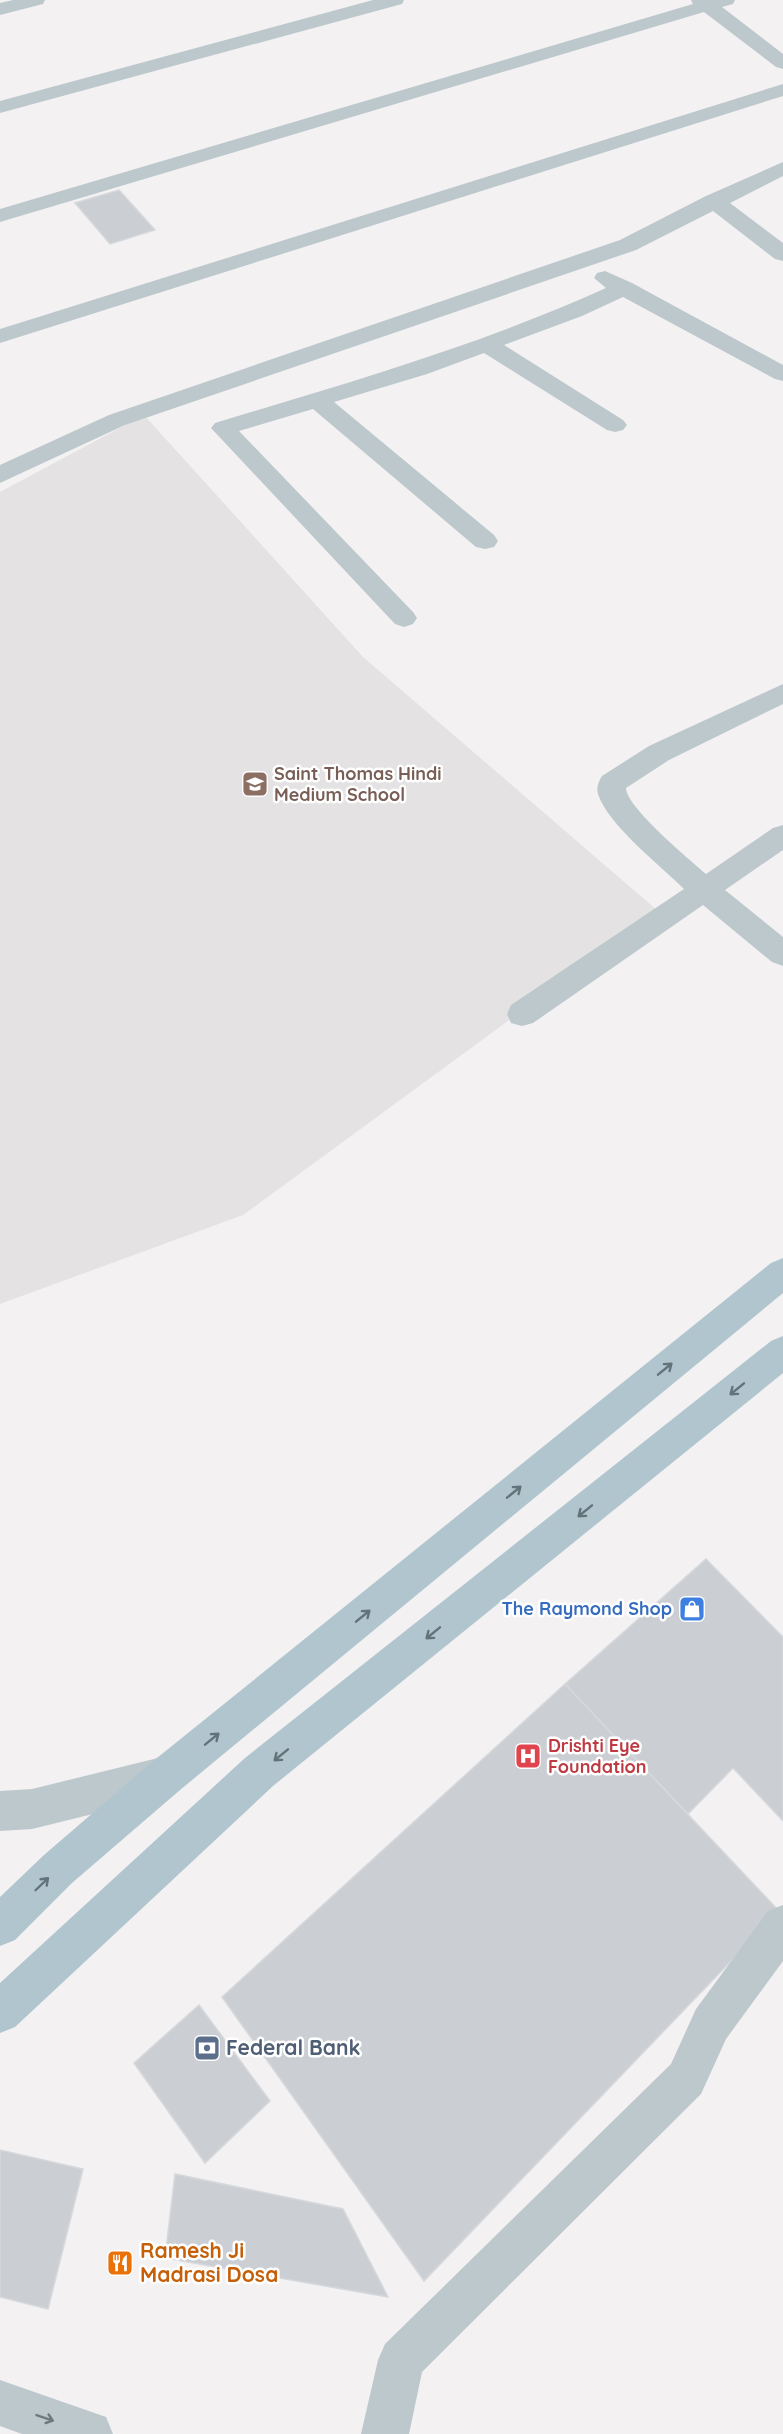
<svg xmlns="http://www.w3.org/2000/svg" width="783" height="2434" viewBox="0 0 783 2434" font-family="Quicksand,sans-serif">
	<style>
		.education { fill: #e4e2e3 }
		.building { fill: #cbcfd3; stroke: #d5d8dc; stroke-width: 1.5 }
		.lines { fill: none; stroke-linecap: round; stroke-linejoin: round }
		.minor { fill: #bdc8cd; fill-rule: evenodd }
		.major { fill: #b1c5cf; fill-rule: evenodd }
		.oneway { stroke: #63737a }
		.oneway2 { stroke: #6c7a7f }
		.labels { text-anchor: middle; stroke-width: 5; stroke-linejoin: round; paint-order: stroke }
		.education-label { font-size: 18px; font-weight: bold; fill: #785e54; stroke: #fff; text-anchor: start }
		.shop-label { font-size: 18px; font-weight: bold; fill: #366cbe; stroke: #fff; text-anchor: end }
		.health-label { font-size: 18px; font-weight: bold; fill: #be3a42; stroke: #fff; text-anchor: start }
		.near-service-label { font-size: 21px; font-weight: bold; fill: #4e5e75; stroke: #fff; text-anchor: start }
		.near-food-label { font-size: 21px; font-weight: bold; fill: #c56008; stroke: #fff; text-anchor: start }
	</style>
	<rect width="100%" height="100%" fill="#f3f1f1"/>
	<polygon class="education" points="144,415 363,657 658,911 243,1215 0,1304 0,492"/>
	<g class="building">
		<polygon points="119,190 155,230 110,244 75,203"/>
		<polygon points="706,1559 783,1637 783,1821 733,1768 688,1814 565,1684"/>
		<polygon points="565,1684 779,1911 424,2281 222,1997"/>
		<polygon points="199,2005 270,2101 205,2163 134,2063"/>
		<polygon points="0,2150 83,2169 48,2309 0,2297"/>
		<polygon points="175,2174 343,2209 388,2297 165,2258"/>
	</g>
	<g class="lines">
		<g class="minor">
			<polygon points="13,0 45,0 43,4 0,15 0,3"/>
			<polygon points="373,0 404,0 402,4 0,113 0,101"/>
			<polygon points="691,0 735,0 733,4 722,7 783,54 783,69 776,67 704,12 0,222 0,209 693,4"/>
			<polygon points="783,84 783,96 0,343 0,329"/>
			<polygon points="783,162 783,176 730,203 783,243 783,261 775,259 713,211 636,250 125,425 0,483 0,465 109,415 620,240 706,196"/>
			<path d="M605,271l27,12 151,82v16l-8,-2 -152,-82 -41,19 -78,29 119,75 4,5 -4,5 -8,2 -8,-2 -123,-77 -57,21 -93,28 160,133 4,6 -4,6 -9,2 -9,-2 -163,-138 -74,22 174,181 4,6 -4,6 -9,3 -9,-3 -184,-196 4,-5c132,-40 265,-78 391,-135l-12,-10 3,-5z"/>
			<path d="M783,684v20l-114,56 -43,28c0,19 63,71 80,86l67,-46 10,-3v25l-58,40 58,47v29l-11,-4 -69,-57 -170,118 -11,3 -11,-3 -4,-9 4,-9 173,-116c-24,-24 -76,-64 -86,-95 -2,-7 1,-13 4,-18l47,-30z"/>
			<polygon points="166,1756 180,1762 186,1776 180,1790 166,1796 32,1829 0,1831 0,1791 32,1789"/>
			<polygon points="783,1905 783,1961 726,2039 701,2094 422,2372 409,2434 361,2434 378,2360 385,2344 671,2064 696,2009 768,1911"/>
			<polygon points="0,2380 106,2417 113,2434 22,2434 0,2426"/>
		</g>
		<g class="major">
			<polygon points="783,1258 783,1293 180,1790 72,1883 15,1940 0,1946 0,1897 44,1855 152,1762 771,1263"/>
			<polygon points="783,1336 783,1373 273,1786 15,2027 0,2033 0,1983 245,1758 771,1341"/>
		</g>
	</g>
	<defs><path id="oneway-shaft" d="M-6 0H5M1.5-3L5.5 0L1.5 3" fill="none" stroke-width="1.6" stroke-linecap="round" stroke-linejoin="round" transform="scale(1.5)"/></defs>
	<g class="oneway">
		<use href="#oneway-shaft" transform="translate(665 1369) rotate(-39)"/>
		<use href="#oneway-shaft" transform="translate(737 1389) rotate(141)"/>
		<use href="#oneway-shaft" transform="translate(514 1492) rotate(-39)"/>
		<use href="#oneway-shaft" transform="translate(585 1511) rotate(141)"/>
		<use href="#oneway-shaft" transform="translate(363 1616) rotate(-39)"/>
		<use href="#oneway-shaft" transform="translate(433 1633) rotate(141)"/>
		<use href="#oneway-shaft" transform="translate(212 1739) rotate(-39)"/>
		<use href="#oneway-shaft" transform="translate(281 1755) rotate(141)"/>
		<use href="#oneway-shaft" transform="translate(42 1884) rotate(-44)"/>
	</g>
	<use class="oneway2" href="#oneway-shaft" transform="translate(45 2418) rotate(19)"/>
	<defs>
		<symbol id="school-square" viewBox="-11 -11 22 22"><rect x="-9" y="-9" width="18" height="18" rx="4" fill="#8d6e63" stroke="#fff"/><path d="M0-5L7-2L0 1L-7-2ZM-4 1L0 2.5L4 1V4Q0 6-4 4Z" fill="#fff"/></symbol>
		<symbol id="shop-square" viewBox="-11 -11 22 22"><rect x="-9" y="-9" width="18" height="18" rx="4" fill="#3f7fe0" stroke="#fff"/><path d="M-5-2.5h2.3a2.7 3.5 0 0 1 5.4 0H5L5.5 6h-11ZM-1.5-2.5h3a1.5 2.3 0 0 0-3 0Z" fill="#fff"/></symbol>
		<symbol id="hospital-square" viewBox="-11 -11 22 22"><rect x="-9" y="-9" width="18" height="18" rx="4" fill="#e0444e" stroke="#fff"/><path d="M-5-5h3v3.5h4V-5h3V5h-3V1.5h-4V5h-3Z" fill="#fff"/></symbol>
		<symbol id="bank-square" viewBox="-11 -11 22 22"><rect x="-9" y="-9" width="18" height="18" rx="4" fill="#5c6f8a" stroke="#fff"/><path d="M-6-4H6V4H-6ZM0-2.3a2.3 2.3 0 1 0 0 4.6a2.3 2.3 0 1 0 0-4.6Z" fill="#fff"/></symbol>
		<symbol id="restaurant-square" viewBox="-11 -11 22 22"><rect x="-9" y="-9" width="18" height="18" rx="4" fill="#e8710a" stroke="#fff"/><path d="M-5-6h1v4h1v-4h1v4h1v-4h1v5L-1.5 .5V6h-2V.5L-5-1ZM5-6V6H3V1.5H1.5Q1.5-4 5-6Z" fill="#fff"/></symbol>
	</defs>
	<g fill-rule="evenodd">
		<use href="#school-square" x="240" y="769" width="30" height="30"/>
		<use href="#shop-square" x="677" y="1594" width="30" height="30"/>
		<use href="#hospital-square" x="513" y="1741" width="30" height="30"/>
		<use href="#bank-square" x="192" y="2033" width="30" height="30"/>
		<use href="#restaurant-square" x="105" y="2248" width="30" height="30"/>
	</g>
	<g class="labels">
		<g class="education-label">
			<text x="274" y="780">Saint Thomas Hindi<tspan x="274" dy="21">Medium School</tspan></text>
		</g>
		<g class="shop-label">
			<text x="672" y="1615">The Raymond Shop</text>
		</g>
		<g class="health-label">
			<text x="548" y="1752">Drishti Eye<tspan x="548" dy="21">Foundation</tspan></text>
		</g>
		<g class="near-service-label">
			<text x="226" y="2055">Federal Bank</text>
		</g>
		<g class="near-food-label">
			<text x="140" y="2258">Ramesh Ji<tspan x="140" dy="24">Madrasi Dosa</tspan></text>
		</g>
	</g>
</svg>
